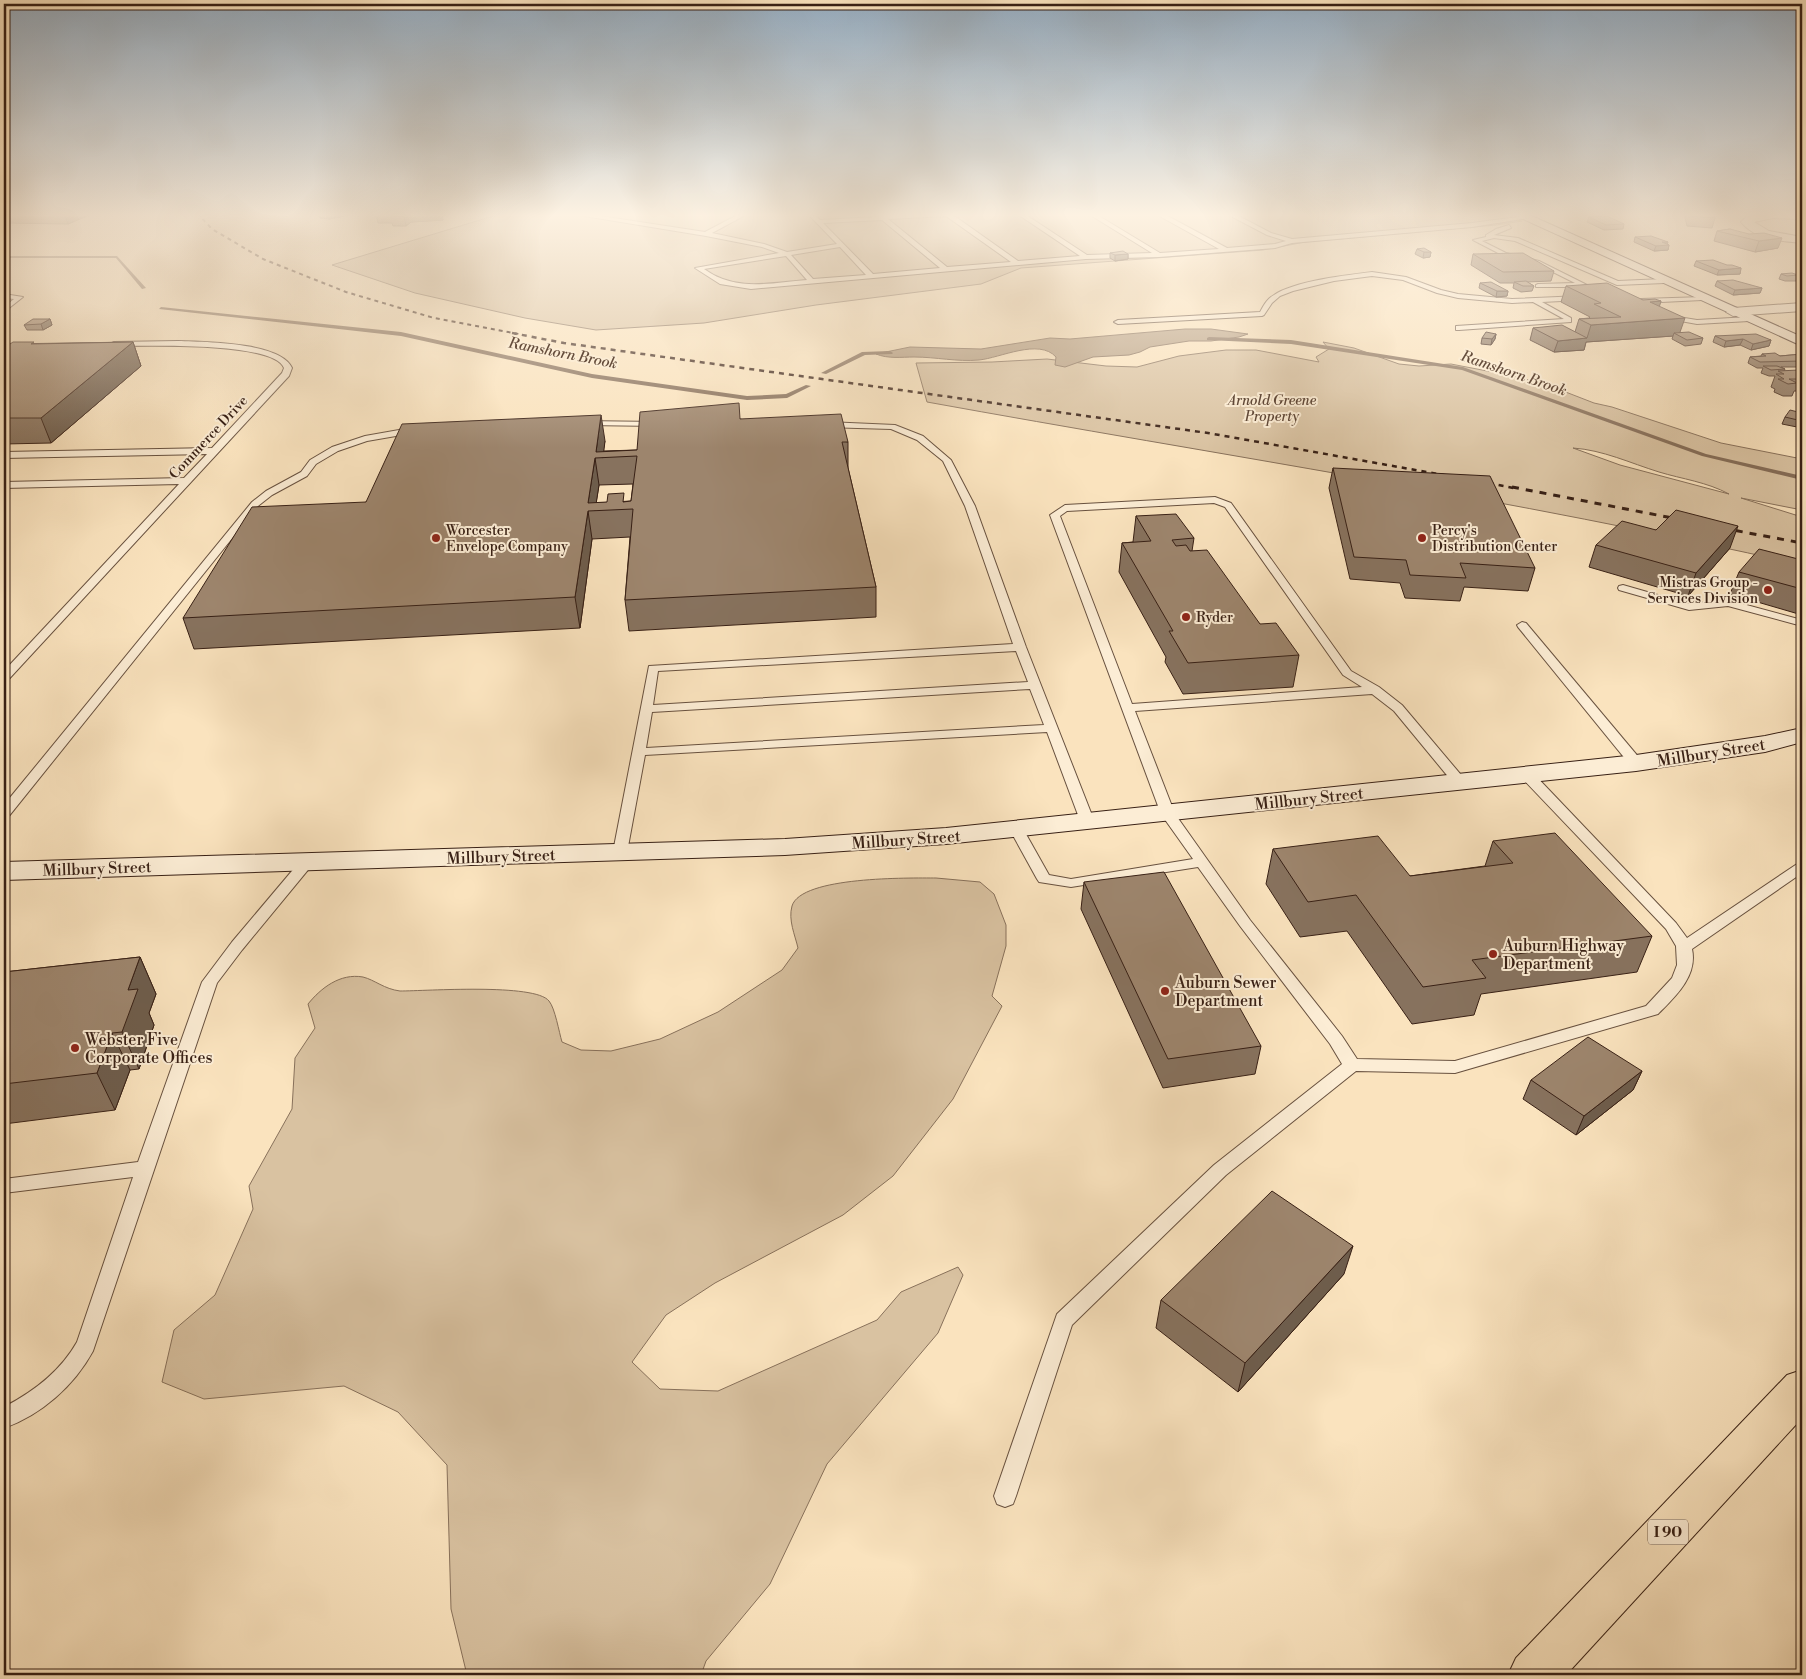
<svg xmlns="http://www.w3.org/2000/svg" width="1806" height="1679" viewBox="0 0 1806 1679" font-family="'Libre Bodoni',serif">
	<style>
		.green { fill: #d9c2a1; stroke: #88715b; fill-rule: evenodd }
		.water { fill: #b8a185; stroke: #856d58 }
		.lines { fill: none; stroke-linecap: round; stroke-linejoin: round }
		.stream { fill: #856d58; fill-rule: evenodd }
		.lane-casing { stroke: #68513f; stroke-width: 2 }
		.street-casing { stroke: #68513f; stroke-width: 2 }
		.secondary-casing { stroke: #382015; stroke-width: 2 }
		.highway-casing { stroke: #382015; stroke-width: 2 }
		.lane { fill: #fcedd5; fill-rule: evenodd }
		.street { fill: #fcedd5; fill-rule: evenodd }
		.secondary { fill: #fcedd5; fill-rule: evenodd }
		.highway { fill: #fae3be; fill-rule: evenodd }
		.rail-far2 { stroke: #382015; stroke-width: 2; stroke-dasharray: 4 4; stroke-linecap: butt }
		.rail-far1 { stroke: #382015; stroke-width: 2.5; stroke-dasharray: 5 5; stroke-linecap: butt }
		.rail { stroke: #382015; stroke-width: 3; stroke-dasharray: 7 7; stroke-linecap: butt }
		.wall { fill: #87725e; stroke: #382015; fill-rule: evenodd }
		.shaded-wall { fill: #6e5d4c; stroke: #382015 }
		.building { fill: #9d856d; stroke: #382015; fill-rule: evenodd }
		.poi-dot { fill: #8f2418; stroke: #fcedd5; stroke-width: 2 }
		.labels { text-anchor: middle; stroke-width: 4; stroke-linejoin: round; paint-order: stroke }
		.far-park-label { font-size: 14px; font-style: italic; fill: #604838; stroke: #fcedd5 }
		.far-street-label { font-size: 14px; fill: #382015; stroke: #fcedd5 }
		.far-poi-label { font-size: 14px; fill: #382015; stroke: #fcedd5; text-anchor: start }
		.far-water-label { font-size: 15px; font-style: italic; fill: #654d3c; stroke: #fcedd5 }
		.shield { fill: #fcedd5; stroke: #735e4f; stroke-width: 1 }
		.shield-label { font-size: 15px; font-weight: bold; fill: #382015 }
		.street-label { font-size: 16px; fill: #382015; stroke: #fcedd5 }
		.poi-label { font-size: 16px; fill: #382015; stroke: #fcedd5; text-anchor: start }
	</style>
	<rect width="100%" height="100%" fill="#fae3be"/>
	<filter id="stains"><feTurbulence type="fractalNoise" baseFrequency=".004" numOctaves="4"/><feColorMatrix values="0 0 0 0 .2 0 0 0 0 .09 0 0 0 0 .02 0 0 0 .5 -.17"/></filter>
	<radialGradient id="worn" r=".72"><stop offset=".6" stop-color="#630" stop-opacity="0"/><stop offset="1" stop-color="#630" stop-opacity=".3"/></radialGradient>
	<g class="green">
		<polygon points="503,213 1506,213 1522,221 1496,225 1305,242 1263,250 1021,268 981,284 816,305 704,323 596,330 525,318 415,293 332,265"/>
		<path d="M1323,342l31,6 45,16 20,2 32,-2 57,11 37,9 49,19 18,4 109,36 81,16v51l-61,-12 61,19v48c-289,-66 -583,-110 -875,-163l-11,-39 76,-1 55,-3 59,7 31,1 42,-11 47,-6h30l63,12 -3,-5 13,-8zM1573,448c30,2 57,15 86,24 23,7 48,10 70,22l-109,-29z"/>
		<path d="M936,878l44,4 14,12 12,31v21l-14,50 10,10 -49,93 -60,77 -50,39 -128,68 -49,32 -34,47 28,27 58,2 159,-71 24,-28 57,-25 5,8 -25,58 -111,131 -57,120 -64,77 -5,14h-234l-16,-66 -4,-144 -49,-53 -54,-26 -140,13 -42,-17 12,-52 41,-35 38,-86 -4,-23 43,-77 3,-51 20,-30 -7,-24c13,-16 32,-31 55,-27 12,3 21,12 37,14 26,0 135,-8 149,10 6,7 10,31 13,41l19,8 30,1 49,-12 58,-27 64,-42 16,-22c-3,-13 -10,-28 -6,-42 9,-30 118,-28 144,-28z"/>
	</g>
	<path class="water" d="M1185,329h26l37,5 -9,3 -28,4h-22l-39,6 -10,5 -11,3 -36,2 -28,10 -10,-2 1,-8c-17,-19 -56,1 -77,3 -22,2 -43,-3 -65,-3 -12,0 -26,2 -38,-3l34,-7 71,2 69,-11 20,1z"/>
	<g class="lines">
		<g class="stream">
			<polygon points="4,256 117,256 146,288 142,289 116,258 4,258"/>
			<polygon points="161,307 401,332 592,374 747,396 786,394 806,385 811,386 787,398 747,400 592,378 401,336 159,309"/>
			<polygon points="1209,337 1291,340 1463,367 1706,454 1802,476 1802,480 1702,456 1462,370 1291,344 1207,340 1207,338"/>
			<polygon points="890,351 893,353 892,354 865,355 826,374 821,373 862,352"/>
		</g>
		<defs>
			<g id="lane">
				<path d="M566,213h15l124,19 36,-19h8l-37,20 52,11 23,8 50,-8 -30,-31h6l7,7 58,-3 -3,-4h6l3,3 78,-3 -9,2 65,46 62,-5 -64,-43h7l64,42 65,-2 -65,-40h7l66,40 59,-4 -65,-36h8l65,35 48,-4 11,-3 -19,-6 -42,-22h8l38,20 21,6 180,-16 54,-7 3,2 -57,9 -180,16 -17,5 -116,9 -73,2 -335,30 -31,-5 -25,-16 84,-15 -17,-6 -56,-11zM946,216l65,46 -64,5 -59,-48zM882,220l58,48 -67,6 -50,-51zM840,247l26,28 -53,4 -22,-24zM786,256l21,24c-38,3 -71,12 -103,-11z"/>
				<polygon points="1509,225 1511,228 1494,235 1518,238 1618,281 1664,279 1667,281 1664,283 1617,285 1515,241 1494,238 1482,241 1506,253 1539,261 1587,285 1584,287 1536,287 1536,285 1538,284 1575,283 1535,263 1502,255 1473,240 1486,237 1486,235 1496,229"/>
				<path d="M1372,272l34,5 35,13 17,4 54,5 69,-3 3,2 -3,2 -39,2 29,16v4l-112,8h-3v-4l108,-7 -31,-17 -21,1 -54,-5 -21,-5 -34,-13 -31,-4 -38,5 -41,10 -13,5 -8,7 -8,12 -2,1 -144,8 -4,-2 4,-2 142,-8c4,-7 7,-13 14,-17 21,-14 73,-20 98,-23z"/>
				<polygon points="4,294 23,297 4,312 4,307 14,299 4,298"/>
				<polygon points="1704,297 1705,298 1702,300 1641,303 1638,301 1641,299"/>
				<polygon points="1666,315 1697,320 1749,317 1752,319 1749,321 1697,324 1664,318 1664,316"/>
				<path d="M178,341c25,1 103,1 114,27l-3,8 -281,304 -4,1v-10l175,-187 -175,4v-6l180,-4 23,-24 -203,4v-6l208,-4 70,-75 2,-5c-10,-27 -142,-22 -170,-22l-4,-2 4,-2z"/>
				<polygon points="582,421 658,422 662,424 658,426 585,425 582,425"/>
				<path d="M827,422l68,3 28,11 28,24 24,46 51,141 69,176 -2,3h-10l-2,-3 -34,-91 -402,23 -18,97 -7,4 -7,-4 36,-186 364,-22 -48,-138 -22,-45 -26,-21 -26,-11 -67,-2 -1,-2zM1016,651l12,31 -375,23 5,-34zM1030,689l14,36 -398,23 6,-36z"/>
				<polygon points="416,427 419,428 419,432 367,441 338,451 316,464 307,476 272,495 258,506 9,816 4,817 4,805 252,502 266,491 301,472 310,460 332,447 365,436"/>
				<path d="M1215,497l16,6 120,168 28,16 23,18 65,77 -7,4 -5,-1 -61,-74 -22,-17 -237,17 40,103 75,106 92,116 15,23 98,2 191,-55 26,-28 5,-13 -1,-19 -10,-17 -145,-152 -1,-3 1,-3h10l145,152 11,15 110,-74 5,-1v10l-110,76c6,27 -17,48 -34,65l-203,59 -99,-2 -130,104 -154,150 -56,171 -3,8 -8,3 -8,-3 -3,-8 63,-182 157,-149 128,-101 -12,-20 -90,-118 -42,-59 -127,20 -32,-5 -2,-3 -27,-49 7,-4 5,1 27,48 22,4 122,-20 -32,-45 -111,-299 15,-10zM1214,503l11,4 118,168 19,12 -230,17 -72,-188 7,-5z"/>
				<polygon points="1623,585 1689,604 1728,600 1802,620 1802,626 1728,606 1689,610 1619,590 1618,588 1619,586"/>
				<polygon points="1522,622 1526,623 1641,760 1642,763 1641,766 1631,766 1518,627 1517,625"/>
				<path d="M307,858l5,1 2,3 -2,3 -70,85 -25,33 -124,368c-19,35 -52,64 -89,77v-21c29,-15 56,-35 73,-65l56,-165 -129,16v-14l134,-17 64,-180 30,-40 70,-83z"/>
			</g>
			<g id="street">
				<path d="M1758,213h44v6l-29,-1 -19,4 15,9 33,6v6c-20,-2 -47,-3 -61,-21l6,-6z"/>
				<polygon points="1802,303 1802,311 1733,316 1726,312 1733,308"/>
			</g>
			<g id="secondary">
				<polygon points="1510,213 1525,213 1802,337 1802,346"/>
				<polygon points="1802,728 1802,742 1765,752 1636,771 946,844 785,855 4,880 4,862 785,839 946,828 1636,755 1765,736"/>
			</g>
			<polygon id="highway" points="1802,1370 1802,1418 1566,1675 1508,1675 1516,1658 1787,1375"/>
		</defs>
		<use href="#lane" class="lane-casing"/>
		<use href="#street" class="street-casing"/>
		<use href="#secondary" class="secondary-casing"/>
		<use href="#highway" class="highway-casing"/>
		<use href="#lane" class="lane"/>
		<use href="#street" class="street"/>
		<use href="#secondary" class="secondary"/>
		<use href="#highway" class="highway"/>
		<polyline class="rail-far2" points="197,213 212,229 263,259 346,292 434,318 519,334"/>
		<g class="rail-far1">
			<polyline points="512,333 564,343 1208,433 1449,476"/>
			<polyline points="1479,481 1518,489"/>
		</g>
		<g class="rail">
			<polyline points="1512,487 1683,520"/>
			<polyline points="1722,528 1802,543"/>
		</g>
	</g>
	<g class="wall">
		<polygon points="4,213 94,213 68,224 4,223"/>
		<polygon points="318,213 355,213 355,214 329,219 320,218"/>
		<polygon points="376,213 442,213 443,220 411,222 406,226 393,226 392,223 378,223"/>
		<polygon points="1684,213 1712,213 1715,218 1712,228 1687,226"/>
		<polygon points="1589,217 1624,224 1623,229 1604,230 1587,222"/>
		<polygon points="1730,229 1778,248 1755,252 1714,241 1717,231"/>
		<polygon points="1635,237 1667,244 1669,245 1668,250 1654,251 1634,242"/>
		<polygon points="1417,249 1431,252 1430,257 1423,258 1415,254"/>
		<polygon points="1110,253 1128,254 1128,259 1115,261 1110,258"/>
		<polygon points="1473,254 1554,271 1551,281 1527,282 1534,286 1532,291 1521,292 1513,288 1514,283 1500,283 1471,265"/>
		<polygon points="1696,261 1741,268 1740,274 1717,275 1694,266"/>
		<polygon points="1781,274 1798,275 1796,281 1785,281 1779,279"/>
		<polygon points="1717,281 1762,288 1760,293 1733,295 1715,286"/>
		<polygon points="1480,283 1508,291 1507,296 1496,297 1479,288"/>
		<polygon points="1566,286 1643,300 1661,301 1659,306 1680,333 1703,338 1701,344 1685,346 1672,339 1673,336 1586,342 1584,350 1554,352 1530,340 1533,328 1575,332 1579,319 1589,318 1590,317 1561,302"/>
		<polygon points="50,319 52,325 43,330 27,330 24,325"/>
		<polygon points="1496,334 1495,339 1491,345 1481,344 1482,338"/>
		<polygon points="1715,336 1771,340 1769,346 1751,350 1740,345 1724,347 1713,342"/>
		<polygon points="133,342 141,366 51,443 4,444 4,344"/>
		<polygon points="1762,354 1780,356 1802,354 1802,367 1781,367 1785,369 1784,371 1802,372 1802,391 1794,391 1792,396 1783,396 1774,392 1775,389 1771,387 1775,376 1769,376 1761,373 1763,368 1757,368 1748,363 1750,357 1761,356"/>
		<polygon points="1802,413 1802,428 1782,424 1785,417"/>
		<path d="M740,419l108,23v26l28,119v30l-247,14 -4,-31 5,-63 -38,2 -12,89 -386,21 -11,-31 183,-116 239,-61 -2,10 34,-1zM633,484l-2,17 -35,2 3,-18z"/>
		<polygon points="1333,468 1535,568 1528,591 1464,587 1460,601 1405,598 1400,583 1350,579 1329,488"/>
		<polygon points="1136,516 1194,538 1192,551 1260,624 1299,655 1293,687 1183,694 1165,662 1166,657 1119,572 1122,543 1133,542"/>
		<polygon points="1656,530 1730,548 1688,596 1589,567 1596,545"/>
		<polygon points="1802,560 1802,615 1730,594 1739,572"/>
		<polygon points="1493,841 1652,936 1637,972 1481,994 1474,1015 1412,1024 1347,931 1300,937 1266,884 1273,849 1410,876 1485,866"/>
		<polygon points="1084,882 1261,1046 1255,1074 1163,1088 1081,909"/>
		<polygon points="140,957 156,994 149,1013 154,1025 139,1069 130,1070 115,1110 4,1124 4,972"/>
		<polygon points="1642,1071 1633,1090 1576,1135 1523,1099 1531,1080"/>
		<polygon points="1344,1274 1238,1392 1156,1328 1161,1300"/>
	</g>
	<g class="shaded-wall">
		<polygon points="64,213 94,213 68,224"/>
		<polygon points="332,213 355,213 355,214 329,219 327,214"/>
		<polygon points="408,213 442,213 443,220 411,222 406,226 404,216"/>
		<polygon points="1782,238 1778,248 1755,252 1759,241"/>
		<polygon points="1662,242 1668,242 1667,245 1669,245 1668,250 1654,251 1656,246"/>
		<polygon points="1424,252 1431,252 1430,257 1423,258"/>
		<polygon points="1128,254 1128,259 1115,261 1115,255"/>
		<polygon points="1741,268 1740,274 1717,275 1719,270"/>
		<polygon points="1762,288 1760,293 1733,295 1735,290"/>
		<polygon points="1497,291 1508,291 1507,296 1496,297"/>
		<polygon points="1661,301 1656,318 1650,302"/>
		<polygon points="1685,318 1679,335 1674,333 1673,336 1586,342 1584,350 1554,352 1558,341 1587,338 1591,325"/>
		<polygon points="50,319 52,325 43,330 41,324"/>
		<polygon points="1496,334 1495,339 1491,345 1492,339"/>
		<polygon points="1743,339 1740,345 1724,347 1726,341"/>
		<polygon points="1771,340 1769,346 1751,350 1753,344"/>
		<polygon points="133,342 141,366 51,443 41,418"/>
		<polygon points="601,415 605,441 603,458 596,452"/>
		<polygon points="595,458 599,485 595,511 588,503"/>
		<polygon points="588,511 592,539 580,628 575,597"/>
		<polygon points="1738,526 1730,548 1688,596 1696,573"/>
		<polygon points="140,957 156,994 149,1013 154,1025 139,1069 122,1032 128,990"/>
		<polygon points="112,1033 130,1070 115,1110 97,1073"/>
		<polygon points="1642,1071 1633,1090 1576,1135 1584,1116"/>
		<polygon points="1353,1246 1344,1274 1238,1392 1245,1363"/>
	</g>
	<g class="building">
		<polygon points="394,213 408,213 404,216 391,216"/>
		<polygon points="1689,213 1712,213 1712,214 1714,214 1715,218 1690,216"/>
		<polygon points="1607,216 1624,224 1606,225 1589,217"/>
		<polygon points="1730,229 1749,234 1764,233 1782,238 1759,241 1717,231"/>
		<polygon points="1651,236 1668,242 1662,242 1669,245 1656,246 1635,237"/>
		<polygon points="1424,248 1431,252 1424,252 1417,249"/>
		<polygon points="1123,251 1128,254 1115,255 1110,253"/>
		<polygon points="1523,253 1554,271 1503,272 1473,254"/>
		<polygon points="1713,260 1727,265 1732,265 1741,268 1719,270 1696,261"/>
		<polygon points="1792,273 1798,275 1787,276 1781,274"/>
		<polygon points="1733,280 1762,288 1735,290 1717,281"/>
		<polygon points="1526,281 1534,286 1523,286 1514,282"/>
		<polygon points="1491,282 1508,291 1497,291 1480,283"/>
		<polygon points="1607,283 1643,300 1655,299 1661,301 1650,302 1685,318 1591,325 1579,319 1621,317 1594,304 1601,303 1566,286"/>
		<polygon points="33,319 50,319 41,324 24,325"/>
		<polygon points="1562,325 1587,338 1558,341 1533,328"/>
		<polygon points="1486,332 1496,334 1492,339 1482,338"/>
		<polygon points="1689,332 1703,338 1687,340 1674,333"/>
		<polygon points="1756,334 1771,340 1753,344 1743,339 1726,341 1715,336"/>
		<polygon points="13,342 34,342 31,344 133,342 41,418 4,418 4,344 10,344"/>
		<polygon points="1775,353 1780,356 1802,354 1802,361 1760,362 1750,357 1766,356 1762,354"/>
		<polygon points="1763,366 1777,366 1785,369 1771,370"/>
		<polygon points="1799,370 1802,372 1802,379 1789,379 1797,383 1788,384 1778,379 1784,379 1776,374 1784,374 1778,371"/>
		<path d="M739,403l1,16 101,-5 7,28h-6l34,145 -251,13 8,-91 -45,2 -13,86 -392,21 69,-111 114,-5 36,-78 199,-9 -5,37 41,-2 3,-38zM637,456l-6,45 -8,1 1,-9 -16,1 -1,8 -19,1 7,-45z"/>
		<polygon points="1790,410 1802,413 1802,421 1785,417"/>
		<polygon points="1333,468 1490,476 1535,568 1460,563 1466,578 1410,575 1406,560 1354,557"/>
		<polygon points="1676,510 1738,526 1696,573 1596,545 1622,521 1656,530"/>
		<polygon points="1176,514 1194,538 1172,540 1176,546 1186,545 1190,551 1207,550 1260,624 1276,623 1299,655 1188,663 1169,631 1173,631 1122,543 1151,541 1136,516"/>
		<polygon points="1759,549 1802,560 1802,589 1739,572"/>
		<polygon points="1555,833 1652,936 1472,960 1486,978 1423,987 1356,895 1308,902 1273,849 1378,836 1410,876 1513,863 1493,841"/>
		<polygon points="1164,872 1261,1046 1168,1059 1084,882"/>
		<polygon points="140,957 128,990 138,989 122,1032 112,1033 97,1073 4,1084 4,972"/>
		<polygon points="1588,1037 1642,1071 1584,1116 1531,1080"/>
		<polygon points="1272,1191 1353,1246 1245,1363 1161,1300"/>
	</g>
	<linearGradient id="sky" x2="0" y2="1"><stop stop-color="#95acc0"/><stop offset="0.48" stop-color="#fdf2e2"/><stop offset="1" stop-color="#fdf2e2" stop-opacity="0"/></linearGradient>
	<rect width="1806" height="448" fill="url(#sky)"/>
	<g class="poi-dot">
		<circle cx="436" cy="538" r="5"/>
		<circle cx="1422" cy="538" r="5"/>
		<circle cx="1768" cy="590" r="5"/>
		<circle cx="1186" cy="617" r="5"/>
		<circle cx="1493" cy="954" r="5"/>
		<circle cx="1165" cy="991" r="5"/>
		<circle cx="75" cy="1048" r="5"/>
	</g>
	<g class="labels">
		<g class="far-park-label">
			<text x="1272" y="405">Arnold Greene<tspan x="1272" dy="16">Property</tspan></text>
		</g>
		<g class="far-street-label">
			<text transform="translate(208 437) rotate(-47)" y="5">Commerce Drive</text>
		</g>
		<g class="far-poi-label">
			<text x="446" y="535">Worcester<tspan x="446" dy="16">Envelope Company</tspan></text>
			<text x="1432" y="535">Percy's<tspan x="1432" dy="16">Distribution Center</tspan></text>
			<text x="1758" y="587" text-anchor="end">Mistras Group -<tspan x="1758" dy="16">Services Division</tspan></text>
			<text x="1196" y="622">Ryder</text>
		</g>
		<g class="far-water-label">
			<text transform="translate(563 353) rotate(11)" y="5">Ramshorn Brook</text>
			<text transform="translate(1514 373) rotate(19)" y="5">Ramshorn Brook</text>
		</g>
		<rect class="shield" x="1648" y="1519.5" width="40" height="25" rx="4"/>
		<g class="shield-label">
			<text x="1668" y="1537">I 90</text>
		</g>
		<g class="street-label">
			<text transform="translate(1711 752) rotate(-9)" y="6">Millbury Street</text>
			<text transform="translate(1309 798) rotate(-6)" y="6">Millbury Street</text>
			<text transform="translate(906 839) rotate(-4)" y="6">Millbury Street</text>
			<text transform="translate(501 856) rotate(-2)" y="6">Millbury Street</text>
			<text transform="translate(97 868) rotate(-2)" y="6">Millbury Street</text>
		</g>
		<g class="poi-label">
			<text x="1503" y="951">Auburn Highway<tspan x="1503" dy="18">Department</tspan></text>
			<text x="1175" y="988">Auburn Sewer<tspan x="1175" dy="18">Department</tspan></text>
			<text x="85" y="1045">Webster Five<tspan x="85" dy="18">Corporate Offices</tspan></text>
		</g>
	</g>
	<rect width="1806" height="1679" fill="none" stroke="#fae3be" stroke-width="20"/>
	<rect x="5" y="5" width="1796" height="1669" fill="none" stroke="#382015" stroke-width="2.5"/>
	<rect x="10" y="10" width="1786" height="1659" fill="none" stroke="#382015"/>
	<rect width="100%" height="100%" filter="url(#stains)"/>
	<rect width="100%" height="100%" fill="url(#worn)"/>
</svg>
